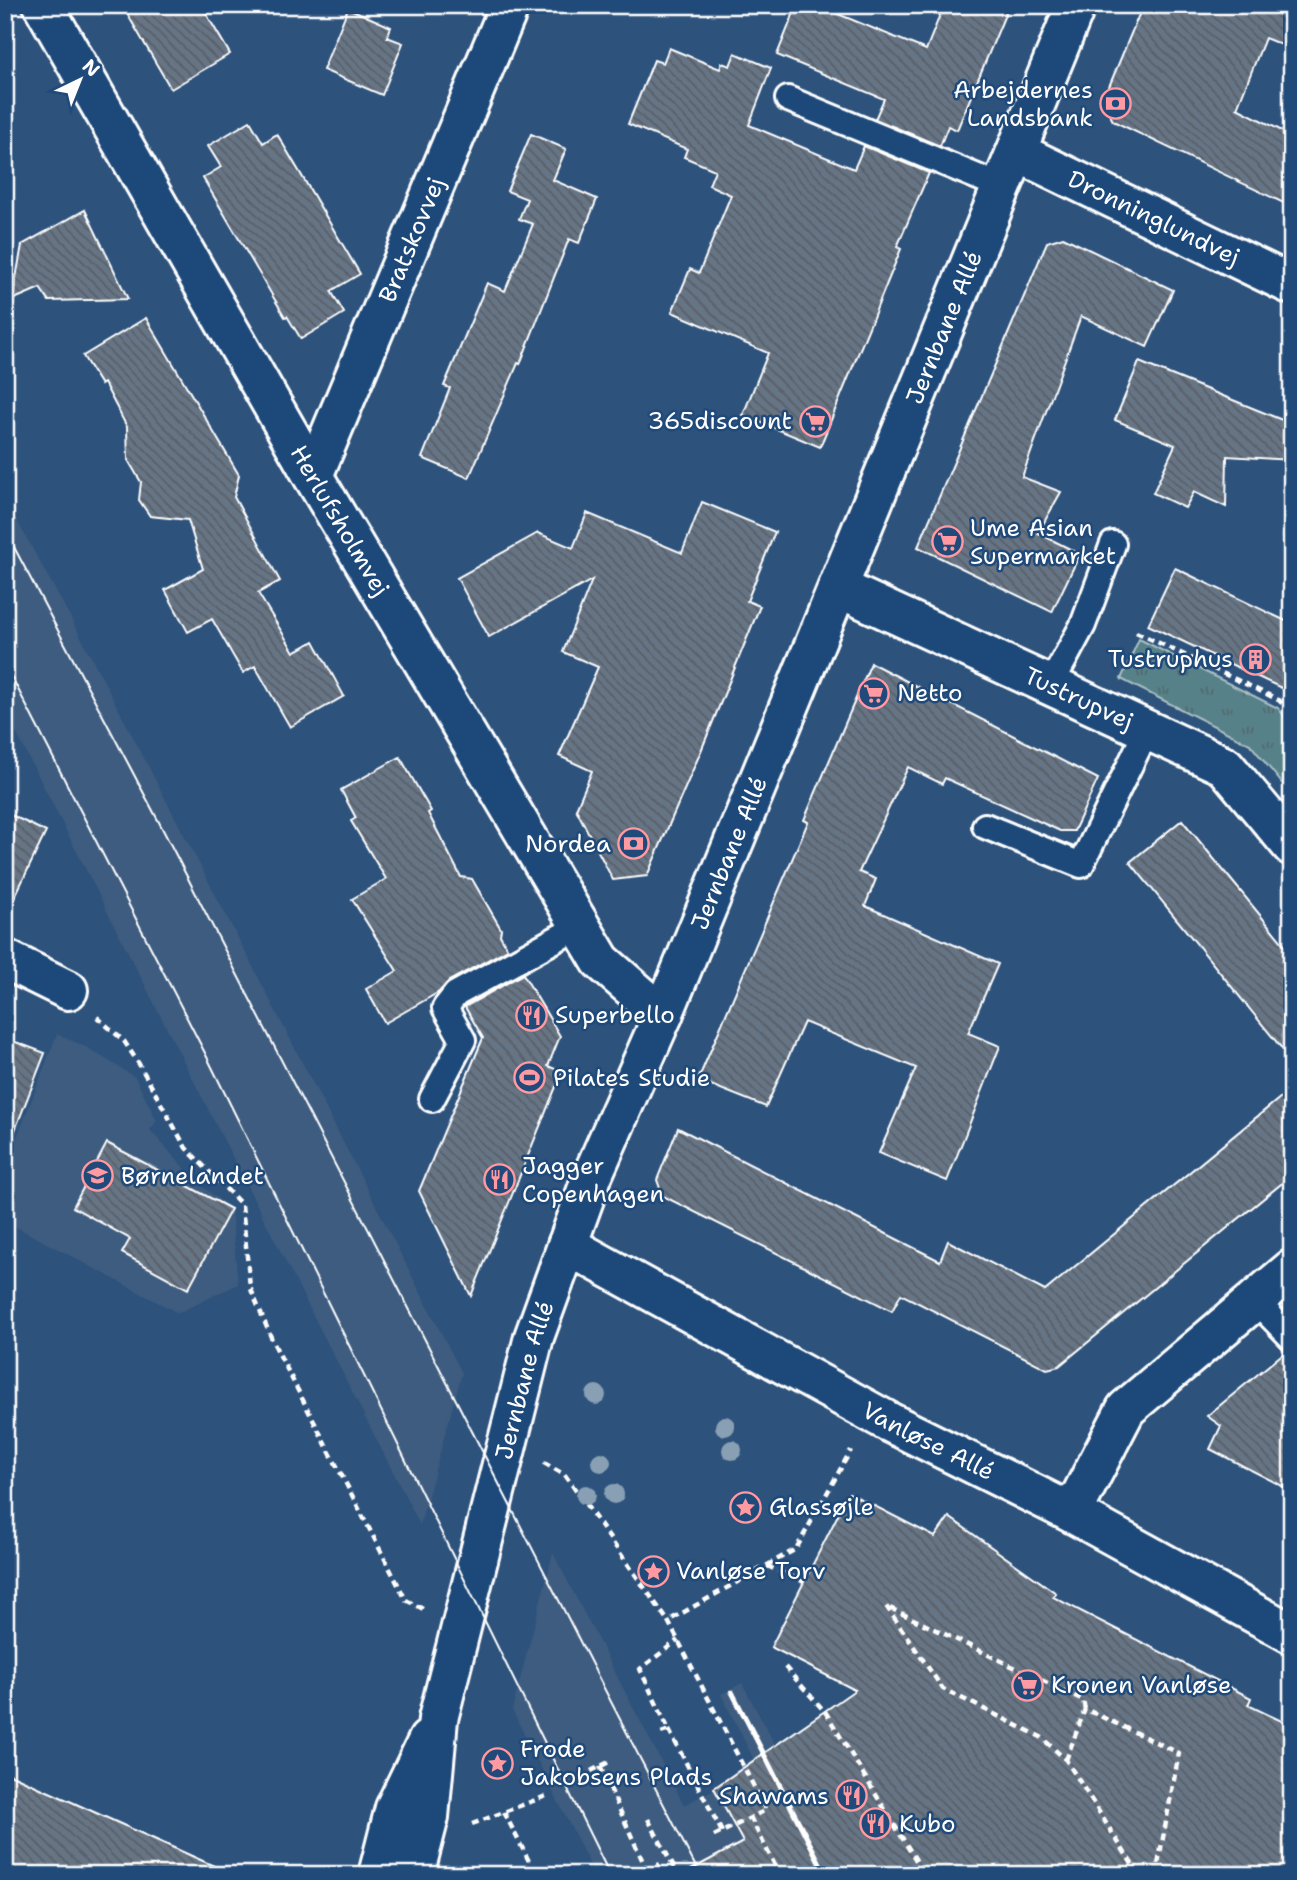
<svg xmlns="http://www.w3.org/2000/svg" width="1297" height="1880" viewBox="0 0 1297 1880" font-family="'Shantell Sans',sans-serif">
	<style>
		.built { fill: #3e5c7f }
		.grass { fill: url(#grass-tufts); stroke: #aac0c4; stroke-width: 2 }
		.building { fill: url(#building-back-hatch); stroke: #fff; stroke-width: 2 }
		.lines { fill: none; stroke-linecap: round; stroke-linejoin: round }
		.service-casing { stroke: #fff; stroke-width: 30 }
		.minor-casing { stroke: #fff; stroke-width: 44 }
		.tertiary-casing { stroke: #fff; stroke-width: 44 }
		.path { stroke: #fff; stroke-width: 4.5; stroke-dasharray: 7 5; stroke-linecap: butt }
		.service { stroke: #1f4a7a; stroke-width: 24 }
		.minor { stroke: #1f4a7a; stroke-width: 38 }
		.tertiary { stroke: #1f4a7a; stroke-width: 38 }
		.tram { stroke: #fff; stroke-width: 2 }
		.rail { stroke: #fff; stroke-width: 5 }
		.tree { fill: #89a0b4 }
		.labels { text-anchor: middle; stroke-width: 5; stroke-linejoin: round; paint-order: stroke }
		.poi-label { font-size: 24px; fill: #fff; stroke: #1f4a7a; text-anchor: start }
		.street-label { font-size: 24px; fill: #fff; stroke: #1f4a7a }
	</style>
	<defs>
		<pattern id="grass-tufts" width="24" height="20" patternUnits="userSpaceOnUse" patternTransform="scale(1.75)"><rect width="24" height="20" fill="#568188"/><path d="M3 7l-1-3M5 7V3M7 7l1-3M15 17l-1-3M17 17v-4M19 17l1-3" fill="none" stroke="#52696d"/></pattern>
		<pattern id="building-back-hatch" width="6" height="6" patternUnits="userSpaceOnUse" patternTransform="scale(1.75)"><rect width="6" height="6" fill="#667485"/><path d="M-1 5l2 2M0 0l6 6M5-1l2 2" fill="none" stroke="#585e66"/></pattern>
	</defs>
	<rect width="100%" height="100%" fill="#2d527c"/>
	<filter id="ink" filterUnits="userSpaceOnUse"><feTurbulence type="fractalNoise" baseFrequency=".0143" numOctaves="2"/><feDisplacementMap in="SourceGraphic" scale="14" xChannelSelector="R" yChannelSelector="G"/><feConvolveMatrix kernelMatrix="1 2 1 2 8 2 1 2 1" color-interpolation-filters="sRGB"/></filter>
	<g filter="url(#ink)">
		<g class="built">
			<polygon points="5,499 72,620 248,957 462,1373 420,1525 5,711"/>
			<polygon points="57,1034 86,1047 135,1077 157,1121 150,1130 198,1183 231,1209 238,1284 178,1313 5,1221 5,1169"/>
			<polygon points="553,1553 684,1805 757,1766 721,1694 742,1683 845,1875 595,1875 512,1710"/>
		</g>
		<polygon class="grass" points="1139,639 1278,708 1292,726 1292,790 1289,792 1250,744 1121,679"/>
		<g class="building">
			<polygon points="122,5 201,5 230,54 171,89"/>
			<polygon points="797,5 816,5 926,50 944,5 1009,5 957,130 948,126 940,146 875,119 884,99 777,55"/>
			<polygon points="1143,5 1292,5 1292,49 1265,38 1237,108 1292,136 1292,207 1113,121 1103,101"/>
			<polygon points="348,8 391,27 387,37 403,43 382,95 323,70"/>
			<polygon points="669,48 720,69 722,63 730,66 735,53 771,68 749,125 854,169 864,146 929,173 897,247 901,249 820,447 743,415 768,353 672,312 690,269 699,273 731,195 709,185 715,170 684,157 687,149 628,124 654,60 663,63"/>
			<polygon points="250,121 263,143 277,134 360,274 331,291 344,313 301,339 287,316 285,317 203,178 221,167 208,146"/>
			<polygon points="531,134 566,149 553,180 597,199 579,243 569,239 520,364 518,363 469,478 422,458 450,388 444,386 487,283 505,291 533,224 519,219 527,199 507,191"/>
			<polygon points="85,210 128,299 49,301 40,288 12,300 22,245"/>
			<polygon points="1063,237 1173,290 1147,347 1081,316 1022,477 1061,492 1038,533 1080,554 1052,612 918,547 1047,242"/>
			<polygon points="146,318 239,475 234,497 280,581 258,593 294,652 314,641 344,696 290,727 255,666 243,673 212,619 188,632 165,590 203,569 188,520 150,516 139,500 141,482 128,460 127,427 104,383 101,385 83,356"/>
			<polygon points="1139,362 1292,424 1292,460 1227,456 1226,507 1194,492 1185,508 1153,493 1175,445 1115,420"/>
			<polygon points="702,502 775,532 747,601 760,606 701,751 647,876 613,880 576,809 592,771 559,756 598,667 563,652 592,580 489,637 457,578 538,533 573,548 587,513 682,553"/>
			<polygon points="1175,568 1292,624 1292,693 1148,625"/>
			<polygon points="871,663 1098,779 1074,831 1060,831 945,778 942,784 908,767 859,872 876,879 865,906 998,964 968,1033 1000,1046 947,1181 879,1153 916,1068 804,1022 766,1107 698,1080 808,822 804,820"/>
			<polygon points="400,757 431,811 428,813 461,877 472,879 501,929 500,935 508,949 449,981 439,992 385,1023 366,989 397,971 352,899 386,879 351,821 356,818 341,790"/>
			<polygon points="5,812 46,832 5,917"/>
			<polygon points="1182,820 1292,954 1292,1061 1130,862"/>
			<polygon points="523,974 560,1036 548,1066 562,1072 471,1296 419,1191 483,1038 465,1007"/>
			<polygon points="5,1038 45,1053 8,1148 5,1148"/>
			<polygon points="1292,1088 1292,1175 1059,1366 1047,1369 901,1294 892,1311 663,1196 657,1180 678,1128 940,1261 948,1241 1045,1291"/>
			<polygon points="107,1143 231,1209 188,1289 122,1253 130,1239 73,1207"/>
			<polygon points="1286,1351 1292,1352 1292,1491 1210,1449 1221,1426 1207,1416"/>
			<polygon points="849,1493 935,1537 949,1517 1056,1593 1053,1597 1251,1698 1248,1705 1292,1726 1292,1875 681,1875 743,1842 714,1788 855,1690 771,1647"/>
			<polygon points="5,1772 234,1875 5,1875"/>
		</g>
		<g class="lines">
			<defs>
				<g id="service">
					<polyline points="788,99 1002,187"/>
					<polyline points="1050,686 1083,625 1113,544"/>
					<polyline points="985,826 1081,865 1147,730"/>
					<polyline points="432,1099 463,1040 445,1008 456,994 580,926"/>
					<polyline points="1255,1300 1292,1338"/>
				</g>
				<g id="minor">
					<path id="s1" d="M43,5l270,471 288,485 62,54"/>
					<path id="s2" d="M1017,152l275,133"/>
					<path id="s3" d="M313,476l197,-471"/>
					<path id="s4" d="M839,588l386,178 67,80"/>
					<polyline points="5,959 68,990"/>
					<polyline points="1072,1513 1126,1409 1292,1269"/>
				</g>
				<g id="tertiary">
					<path id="s5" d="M567,1245l322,177 183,91 220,121"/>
					<polyline points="378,1875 395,1808 428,1740"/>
					<path id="s6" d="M414,1875l15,-58 9,-98 96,-382 59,-163 70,-159 413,-1010"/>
				</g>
			</defs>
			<use href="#service" class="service-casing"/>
			<use href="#minor" class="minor-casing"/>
			<use href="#tertiary" class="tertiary-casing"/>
			<g class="path">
				<polyline points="1136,632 1279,700 1292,715"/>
				<polyline points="97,1017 124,1041 139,1064 186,1148 242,1205 250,1287 273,1342 406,1600 423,1609"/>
				<polyline points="544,1463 565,1475 668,1621"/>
				<polyline points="767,1566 804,1582"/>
				<polyline points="785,1667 826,1713 925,1875"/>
				<polyline points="1085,1709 1083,1700 886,1606 943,1689 1041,1737 1066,1760 1139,1875"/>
				<polyline points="669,1730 722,1832"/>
				<polyline points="661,1733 669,1730 640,1669 678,1640"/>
				<polyline points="1066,1760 1085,1709 1179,1753 1156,1875"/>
				<polyline points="600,1766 649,1875"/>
				<polyline points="591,1771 609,1762"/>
				<polyline points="504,1812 536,1875"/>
				<polyline points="750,1817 780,1875"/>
				<polyline points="648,1819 678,1875"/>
				<polyline points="472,1824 546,1796"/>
				<polyline points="714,1836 766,1810 668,1621 796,1549 851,1450"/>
				<polyline points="647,1871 660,1864"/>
			</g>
			<use href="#service" class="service"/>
			<use href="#minor" class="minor"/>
			<use href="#tertiary" class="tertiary"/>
			<g class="tram">
				<polyline points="5,530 160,824 700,1875"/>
				<polyline points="5,664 205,1053 610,1875"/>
			</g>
			<polyline class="rail" points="732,1692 826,1875"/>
		</g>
		<g class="tree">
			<circle cx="596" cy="1395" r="10"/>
			<circle cx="725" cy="1426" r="10"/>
			<circle cx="732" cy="1450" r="10"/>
			<circle cx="601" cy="1462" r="10"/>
			<circle cx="614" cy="1494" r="10"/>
			<circle cx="586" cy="1495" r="10"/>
		</g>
	</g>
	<defs>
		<symbol id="bank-ring" viewBox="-11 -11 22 22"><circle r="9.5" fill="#1f4a7a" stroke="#ff9aa2" stroke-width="1.5"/><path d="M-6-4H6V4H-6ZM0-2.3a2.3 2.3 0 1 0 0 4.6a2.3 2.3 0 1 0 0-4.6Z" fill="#ff9aa2"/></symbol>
		<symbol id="supermarket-ring" viewBox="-11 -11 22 22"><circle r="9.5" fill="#1f4a7a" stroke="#ff9aa2" stroke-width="1.5"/><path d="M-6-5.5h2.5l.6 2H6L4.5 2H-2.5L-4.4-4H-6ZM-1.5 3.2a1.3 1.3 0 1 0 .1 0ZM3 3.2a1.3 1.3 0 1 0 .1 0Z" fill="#ff9aa2"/></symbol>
		<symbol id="building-ring" viewBox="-11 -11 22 22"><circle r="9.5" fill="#1f4a7a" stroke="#ff9aa2" stroke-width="1.5"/><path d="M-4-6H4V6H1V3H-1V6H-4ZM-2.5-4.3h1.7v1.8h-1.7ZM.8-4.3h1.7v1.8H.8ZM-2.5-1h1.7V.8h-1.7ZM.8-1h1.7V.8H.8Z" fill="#ff9aa2"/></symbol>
		<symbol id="restaurant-ring" viewBox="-11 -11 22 22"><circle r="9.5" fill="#1f4a7a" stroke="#ff9aa2" stroke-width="1.5"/><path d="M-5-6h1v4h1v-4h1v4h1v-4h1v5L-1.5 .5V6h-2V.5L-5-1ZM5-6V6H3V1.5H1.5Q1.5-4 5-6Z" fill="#ff9aa2"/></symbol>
		<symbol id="stadium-ring" viewBox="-11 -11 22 22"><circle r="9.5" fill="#1f4a7a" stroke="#ff9aa2" stroke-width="1.5"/><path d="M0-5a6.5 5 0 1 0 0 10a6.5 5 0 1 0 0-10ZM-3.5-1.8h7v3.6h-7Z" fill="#ff9aa2"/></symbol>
		<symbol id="school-ring" viewBox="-11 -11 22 22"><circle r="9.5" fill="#1f4a7a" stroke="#ff9aa2" stroke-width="1.5"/><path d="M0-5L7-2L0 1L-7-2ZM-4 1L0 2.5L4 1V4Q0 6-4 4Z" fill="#ff9aa2"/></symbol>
		<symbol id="sight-ring" viewBox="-11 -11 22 22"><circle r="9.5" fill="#1f4a7a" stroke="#ff9aa2" stroke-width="1.5"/><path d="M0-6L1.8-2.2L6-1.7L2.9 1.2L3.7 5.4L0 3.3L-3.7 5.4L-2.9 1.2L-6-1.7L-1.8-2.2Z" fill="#ff9aa2"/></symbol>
	</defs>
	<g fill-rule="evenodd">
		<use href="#bank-ring" x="1098" y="86" width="35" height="35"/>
		<use href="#supermarket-ring" x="798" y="404" width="35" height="35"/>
		<use href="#supermarket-ring" x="930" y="524" width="35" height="35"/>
		<use href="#building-ring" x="1238" y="642" width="35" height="35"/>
		<use href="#supermarket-ring" x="856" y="676" width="35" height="35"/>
		<use href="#bank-ring" x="616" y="826" width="35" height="35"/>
		<use href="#restaurant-ring" x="514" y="998" width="35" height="35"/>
		<use href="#stadium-ring" x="512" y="1060" width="35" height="35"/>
		<use href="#school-ring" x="80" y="1158" width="35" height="35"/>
		<use href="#restaurant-ring" x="482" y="1162" width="35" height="35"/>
		<use href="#sight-ring" x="728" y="1490" width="35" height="35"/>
		<use href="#sight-ring" x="636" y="1554" width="35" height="35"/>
		<use href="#supermarket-ring" x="1010" y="1668" width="35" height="35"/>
		<use href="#sight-ring" x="480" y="1746" width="35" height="35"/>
		<use href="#restaurant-ring" x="834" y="1778" width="35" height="35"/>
		<use href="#restaurant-ring" x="858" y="1806" width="35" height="35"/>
	</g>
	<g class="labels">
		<g class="poi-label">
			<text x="1093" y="98" text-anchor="end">Arbejdernes<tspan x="1093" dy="28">Landsbank</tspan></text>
			<text x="792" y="429" text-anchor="end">365discount</text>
			<text x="970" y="536">Ume Asian<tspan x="970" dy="28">Supermarket</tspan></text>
			<text x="1233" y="667" text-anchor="end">Tustruphus</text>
			<text x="897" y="701">Netto</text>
			<text x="611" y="852" text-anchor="end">Nordea</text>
			<text x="555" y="1023">Superbello</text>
			<text x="553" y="1086">Pilates Studie</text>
			<text x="522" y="1174">Jagger<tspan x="522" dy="28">Copenhagen</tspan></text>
			<text x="121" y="1184">Børnelandet</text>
			<text x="769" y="1515">Glassøjle</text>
			<text x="676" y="1579">Vanløse Torv</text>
			<text x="1051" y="1693">Kronen Vanløse</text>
			<text x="520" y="1757">Frode<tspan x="520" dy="28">Jakobsens Plads</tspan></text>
			<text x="829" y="1804" text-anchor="end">Shawams</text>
			<text x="899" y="1832">Kubo</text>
		</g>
		<g class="street-label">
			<text dy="8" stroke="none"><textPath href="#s2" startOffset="152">Dronninglundvej</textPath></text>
			<text dy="8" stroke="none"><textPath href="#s3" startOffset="256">Bratskovvej</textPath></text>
			<text dy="8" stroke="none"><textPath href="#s6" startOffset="1642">Jernbane Allé</textPath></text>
			<text dy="8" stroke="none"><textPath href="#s1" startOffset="595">Herlufsholmvej</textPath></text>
			<text dy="8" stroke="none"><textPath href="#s4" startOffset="264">Tustrupvej</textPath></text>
			<text dy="8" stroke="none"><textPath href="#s6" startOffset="1074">Jernbane Allé</textPath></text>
			<text dy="8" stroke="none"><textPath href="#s6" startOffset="508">Jernbane Allé</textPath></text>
			<text dy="8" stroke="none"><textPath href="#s5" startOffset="411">Vanløse Allé</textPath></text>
		</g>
	</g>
	<rect width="1297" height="1880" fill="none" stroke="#1f4a7a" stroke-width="28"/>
	<rect x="14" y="14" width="1269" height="1852" fill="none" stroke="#fff" stroke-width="2.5" filter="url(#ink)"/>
	<g transform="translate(80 80) rotate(43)" stroke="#1f4a7a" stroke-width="5" paint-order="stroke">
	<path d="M0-5L12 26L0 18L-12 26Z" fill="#ffffff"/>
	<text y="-10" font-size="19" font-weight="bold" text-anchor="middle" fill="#ffffff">N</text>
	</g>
</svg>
